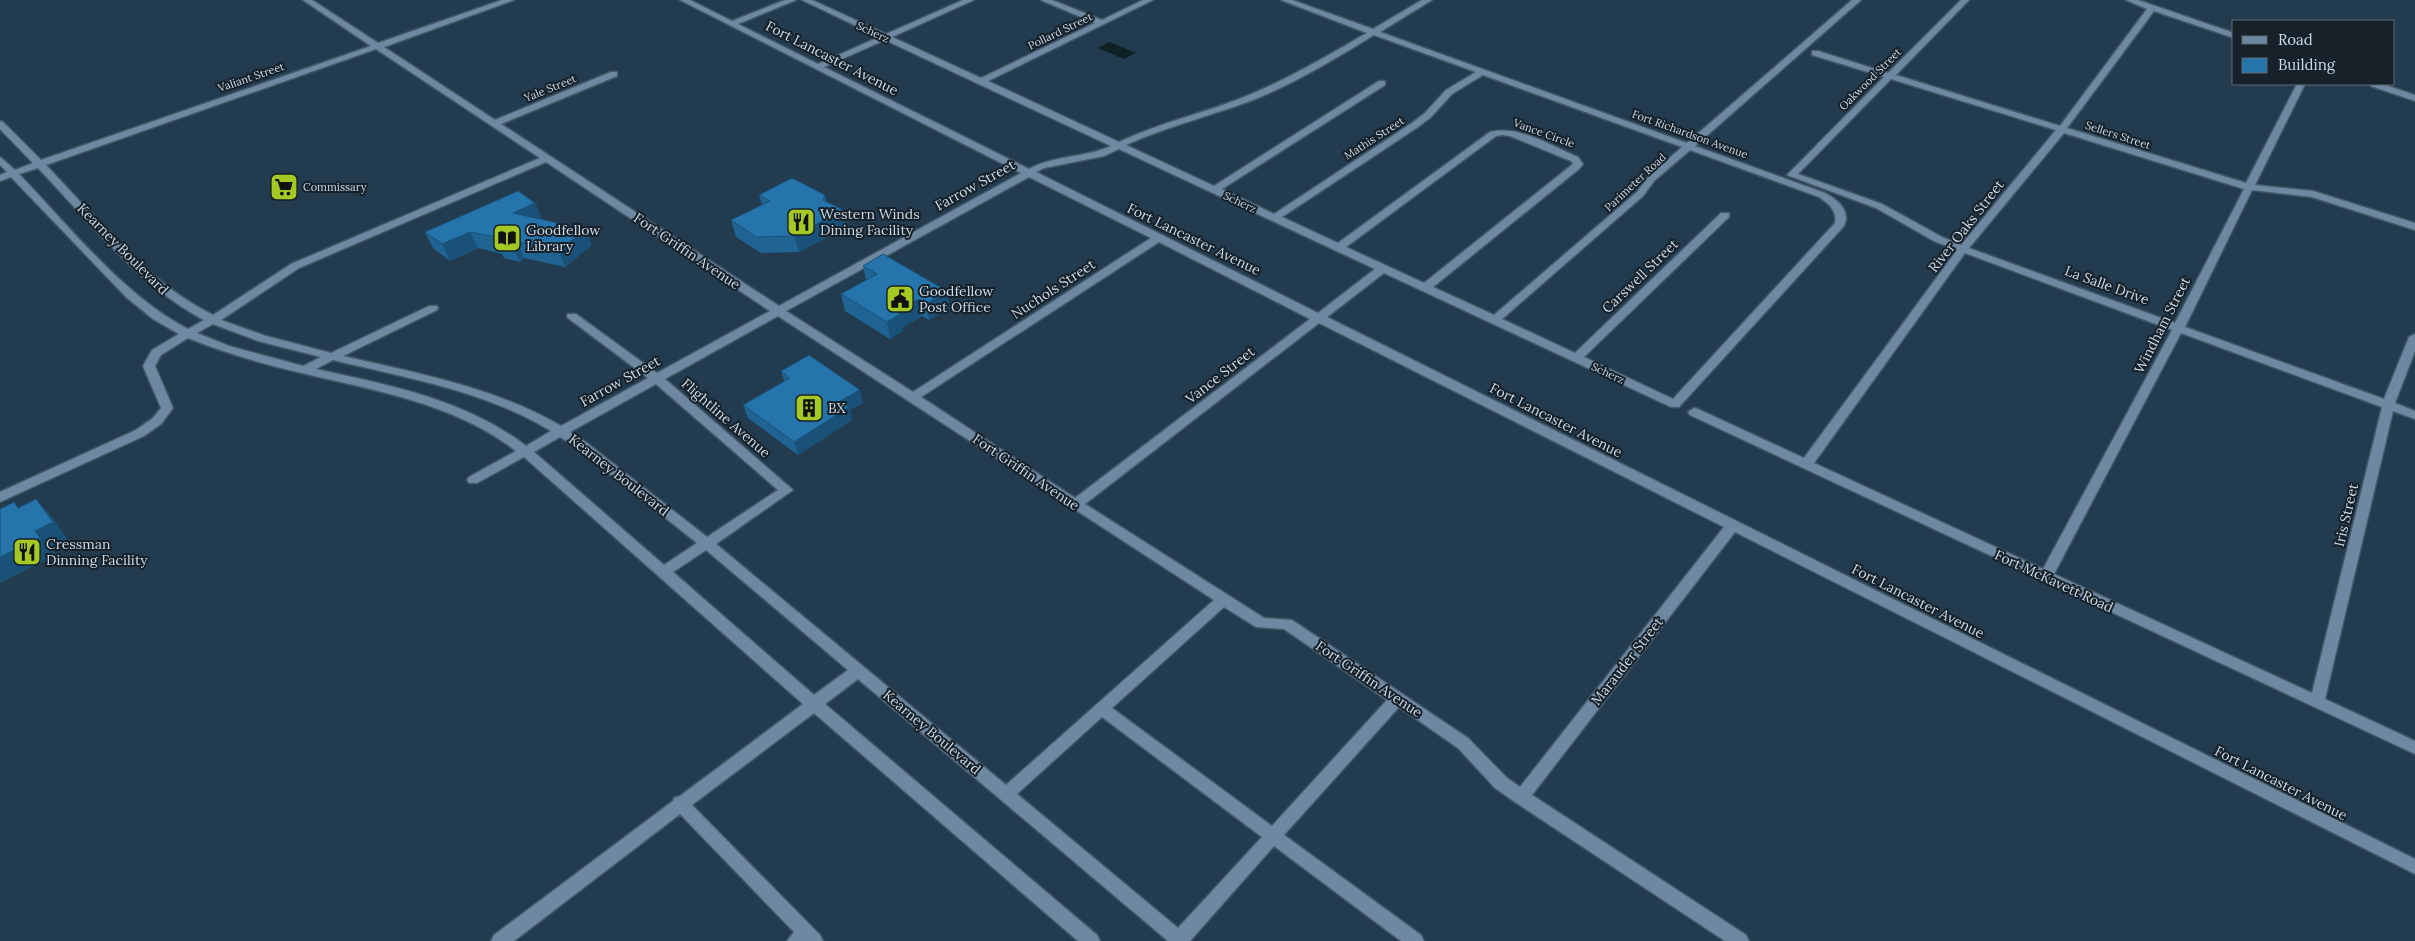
<svg xmlns="http://www.w3.org/2000/svg" width="2415" height="941" viewBox="0 0 2415 941" font-family="Lora,serif">
	<style>
		.water { fill: #0f2122 }
		.lines { fill: none; stroke-linecap: round; stroke-linejoin: round }
		.minor-casing { stroke: #425869; stroke-width: 3 }
		.minor { fill: #6d88a0; fill-rule: evenodd }
		.wall { fill: #206494 }
		.shaded-wall { fill: #1a5178 }
		.building { fill: #2574ac; stroke: #1a5178 }
		.labels { text-anchor: middle; stroke-width: 4; stroke-linejoin: round; paint-order: stroke }
		.far-street-label { font-size: 11px; fill: #cbdae6; stroke: #16212a }
		.far-poi-label { font-size: 11px; fill: #cbdae6; stroke: #16212a; text-anchor: start }
		.street-label { font-size: 14px; fill: #cbdae6; stroke: #16212a }
		.poi-label { font-size: 14px; fill: #cbdae6; stroke: #16212a; text-anchor: start }
	</style>
	<rect width="100%" height="100%" fill="#223b4f"/>
	<polygon class="water" points="1109,42 1136,53 1124,59 1098,48"/>
	<g class="lines">
		<defs>
			<g id="minor">
				<path d="M303,0h9l66,43 124,-43h12l-130,47 111,73 116,-48h6v4l-116,48 278,182 242,-133 -341,-173h10l42,21 53,-21h11l-58,24 80,40 61,-27 -77,-37h10l74,34 77,-34h11l-82,37 89,41 114,-55 -54,-23h11l50,20 41,-20h10l-165,81 131,61c42,-20 87,-29 130,-47 41,-17 80,-40 118,-62l-86,-33h11l81,29 49,-29h10l-52,32 307,111 165,-143h9l-166,146 130,47c13,7 26,18 19,33l-165,181h-8l-287,-134 -57,44 1088,542v15l-680,-342 -203,263 214,140 3,6h-24l-210,-139 -20,-14 -37,-40 -59,-41 -115,128 137,100 3,6h-23l-127,-95 -84,95h-22l-310,-262 -33,25 272,231 3,6h-22l-264,-228 -122,92 128,130 3,6h-36l7,-9 -114,-118 -166,127h-23l3,-6 179,-134 1,-3 6,-2 123,-92 -279,-247 -47,26h-8l-2,-3 2,-3 47,-26c-62,-48 -140,-60 -214,-78 -39,-9 -77,-20 -114,-35l-27,17 -6,11 18,42 -12,16 -17,12 -144,66v-10l136,-62 17,-12 8,-10 -18,-42 9,-16 27,-16 -26,-15 -27,-22 -115,-120 -11,4v-6l7,-3 -7,-7v-8l15,13 18,-7 -33,-34v-8l3,1 38,38 330,-114zM1374,35l102,37 -30,18 -21,23 -13,10 -138,91 -52,-25 163,-104v-4h-6l-165,105 -88,-41c41,-19 85,-29 127,-45 42,-17 82,-41 121,-65zM885,40l226,106c-26,12 -57,9 -82,23l-205,-102zM376,49l164,109 -249,106 -78,51c-67,-33 -116,-97 -167,-150zM1483,75l199,72 -34,30 -11,15 -143,123 -61,-28 146,-118 4,-5 -5,-7c-27,-11 -59,-32 -88,-25l-152,111 -56,-26 136,-90 13,-10 21,-23zM1502,135l8,1 61,25 2,3 -149,119 -78,-36 150,-111zM1119,149l256,120 -57,44 -282,-141 8,-4 60,-12zM1690,150l129,47c10,7 18,13 16,26l-162,176 -89,-42 145,-140v-4h-8l-146,140 -73,-34 141,-123 11,-15zM546,162l224,149 -113,62 -81,-59h-8l-1,2 1,2 80,60 -87,48c-66,-39 -145,-53 -218,-70l94,-46 1,-2 -1,-2h-8l-98,47 -65,-17 -45,-16 78,-52zM38,168c50,52 101,118 166,152l-16,9c-64,-33 -119,-103 -169,-155zM1029,177l122,61 -238,154 -127,-81zM1159,242l151,77 -235,179 -154,-101zM778,316l436,284 -208,185 -290,-241 77,-54 -128,-111zM1319,323l405,204 -204,260 -13,-9 -39,-40 -176,-118 -28,-2 -179,-114zM213,324l45,17 63,16 -18,9 -74,-20 -32,-13zM333,360c74,18 153,31 218,71l-25,15c-61,-47 -138,-61 -210,-77zM656,384l122,106 -71,47 -124,-97 -13,-8zM560,437l15,9 122,97 -33,22 -130,-113zM706,550l142,120 -34,25 -141,-123zM1224,607l32,20 28,2 103,71 -115,126 -160,-118zM1102,717l160,120 -84,91 -161,-134z"/>
				<path d="M1961,0h8l-73,75 164,51 87,-117 -21,-9h12l96,33v5l-80,-27 -87,117 179,55 51,-99h8l-50,101 58,6 102,32v7l-103,-33 -60,-7 -67,137 199,72 25,-62 6,-3v17l-20,52 20,8v8l-22,-8 -68,288 90,42v13l-725,-339 -2,-3 6,-4 4,1 106,49 153,-208 -23,-9 -58,-33 -89,-33 97,-98 -72,-22v-4h6l70,22zM1891,79l165,51 -95,115 -19,-8 -60,-33 -84,-30zM2064,133l180,56 -69,134 -206,-75zM1965,253l207,77 -129,239 -229,-106zM2181,333l201,74 -70,286 -258,-119z"/>
				<polygon points="2370,84 2382,84 2415,95 2415,101 2371,86"/>
			</g>
		</defs>
		<use href="#minor" class="minor-casing"/>
		<use href="#minor" class="minor"/>
	</g>
	<g class="wall">
		<polygon points="759,195 825,195 826,202 843,210 846,227 799,252 761,253 736,237 731,220 762,205"/>
		<polygon points="535,203 542,219 592,245 565,267 524,258 520,262 504,258 502,254 478,248 450,261 433,248 425,232"/>
		<polygon points="863,266 950,308 929,320 922,316 902,328 903,331 890,339 845,311 841,294 866,280"/>
		<polygon points="781,371 863,403 850,410 852,420 798,455 748,418 743,405 784,381"/>
	</g>
	<g class="shaded-wall">
		<polygon points="535,203 542,220 513,213"/>
		<polygon points="843,210 846,227 799,252 794,236"/>
		<polygon points="585,229 592,245 565,267 559,251"/>
		<polygon points="470,232 478,248 450,261 442,244"/>
		<polygon points="517,242 524,258 520,262 512,245"/>
		<polygon points="947,291 950,308 929,320 926,304"/>
		<polygon points="918,299 922,316 902,328 903,331 890,339 887,322 897,312"/>
		<polygon points="860,390 863,403 850,410 852,420 798,455 794,442 840,401"/>
		<polygon points="36,499 52,517 68,540 51,548 56,555 0,583 0,557 35,531"/>
	</g>
	<g class="building">
		<polygon points="792,178 825,195 823,200 843,210 794,236 756,237 731,220 770,201 759,195"/>
		<polygon points="518,191 535,203 513,213 585,229 559,251 517,242 512,245 497,242 501,238 470,232 442,244 425,232"/>
		<polygon points="883,254 947,291 926,304 918,299 897,312 900,314 887,322 841,294 877,274 863,266"/>
		<polygon points="809,355 860,390 840,401 849,407 794,442 743,405 790,378 781,371"/>
		<polygon points="36,499 53,522 35,531 40,538 0,557 0,509 14,502 18,508"/>
	</g>
	<defs>
		<symbol id="supermarket-square" viewBox="-11 -11 22 22"><rect x="-9" y="-9" width="18" height="18" rx="4" fill="#a4c824" stroke="#16212a"/><path d="M-6-5.5h2.5l.6 2H6L4.5 2H-2.5L-4.4-4H-6ZM-1.5 3.2a1.3 1.3 0 1 0 .1 0ZM3 3.2a1.3 1.3 0 1 0 .1 0Z" fill="#111"/></symbol>
		<symbol id="restaurant-square" viewBox="-11 -11 22 22"><rect x="-9" y="-9" width="18" height="18" rx="4" fill="#a4c824" stroke="#16212a"/><path d="M-5-6h1v4h1v-4h1v4h1v-4h1v5L-1.5 .5V6h-2V.5L-5-1ZM5-6V6H3V1.5H1.5Q1.5-4 5-6Z" fill="#111"/></symbol>
		<symbol id="library-square" viewBox="-11 -11 22 22"><rect x="-9" y="-9" width="18" height="18" rx="4" fill="#a4c824" stroke="#16212a"/><path d="M-6-4Q-3-5.5-.7-3.5V5Q-3 3-6 4ZM6-4Q3-5.5 .7-3.5V5Q3 3 6 4Z" fill="#111"/></symbol>
		<symbol id="civic-square" viewBox="-11 -11 22 22"><rect x="-9" y="-9" width="18" height="18" rx="4" fill="#a4c824" stroke="#16212a"/><path d="M-.6-6.5H3V-4.5H.6V-3L4-1V1h2V6H-6V1h2V-1L-.6-3ZM-1.2 2.5V6h2.4V2.5Z" fill="#111"/></symbol>
		<symbol id="building-square" viewBox="-11 -11 22 22"><rect x="-9" y="-9" width="18" height="18" rx="4" fill="#a4c824" stroke="#16212a"/><path d="M-4-6H4V6H1V3H-1V6H-4ZM-2.5-4.3h1.7v1.8h-1.7ZM.8-4.3h1.7v1.8H.8ZM-2.5-1h1.7V.8h-1.7ZM.8-1h1.7V.8H.8Z" fill="#111"/></symbol>
	</defs>
	<g fill-rule="evenodd">
		<use href="#supermarket-square" x="268" y="171" width="32" height="32"/>
		<use href="#restaurant-square" x="785" y="206" width="32" height="32"/>
		<use href="#library-square" x="491" y="222" width="32" height="32"/>
		<use href="#civic-square" x="884" y="283" width="32" height="32"/>
		<use href="#building-square" x="793" y="392" width="32" height="32"/>
		<use href="#restaurant-square" x="11" y="536" width="32" height="32"/>
	</g>
	<g class="labels">
		<g class="far-street-label">
			<text transform="translate(1060 31) rotate(-26)" y="4">Pollard Street</text>
			<text transform="translate(873 32) rotate(25)" y="4">Scherz</text>
			<text transform="translate(251 77) rotate(-19)" y="4">Valiant Street</text>
			<text transform="translate(1870 79) rotate(-45)" y="4">Oakwood Street</text>
			<text transform="translate(550 88) rotate(-22)" y="4">Yale Street</text>
			<text transform="translate(1544 133) rotate(20)" y="4">Vance Circle</text>
			<text transform="translate(1690 134) rotate(20)" y="4">Fort Richardson Avenue</text>
			<text transform="translate(2118 135) rotate(18)" y="4">Sellers Street</text>
			<text transform="translate(1374 138) rotate(-33)" y="4">Mathis Street</text>
			<text transform="translate(1635 182) rotate(-43)" y="4">Parimeter Road</text>
			<text transform="translate(1240 202) rotate(25)" y="4">Scherz</text>
			<text transform="translate(1608 373) rotate(25)" y="4">Scherz</text>
		</g>
		<g class="far-poi-label">
			<text x="303" y="191">Commissary</text>
		</g>
		<g class="street-label">
			<text transform="translate(832 58) rotate(27)" y="5">Fort Lancaster Avenue</text>
			<text transform="translate(975 185) rotate(-29)" y="5">Farrow Street</text>
			<text transform="translate(1966 226) rotate(-52)" y="5">River Oaks Street</text>
			<text transform="translate(1194 239) rotate(26)" y="5">Fort Lancaster Avenue</text>
			<text transform="translate(123 249) rotate(45)" y="5">Kearney Boulevard</text>
			<text transform="translate(687 251) rotate(34)" y="5">Fort Griffin Avenue</text>
			<text transform="translate(1640 276) rotate(-44)" y="5">Carswell Street</text>
			<text transform="translate(2107 285) rotate(20)" y="5">La Salle Drive</text>
			<text transform="translate(1053 289) rotate(-33)" y="5">Nuchols Street</text>
			<text transform="translate(2162 325) rotate(-63)" y="5">Windham Street</text>
			<text transform="translate(1220 375) rotate(-38)" y="5">Vance Street</text>
			<text transform="translate(620 381) rotate(-29)" y="5">Farrow Street</text>
			<text transform="translate(726 418) rotate(41)" y="5">Flightline Avenue</text>
			<text transform="translate(1556 420) rotate(27)" y="5">Fort Lancaster Avenue</text>
			<text transform="translate(1026 472) rotate(34)" y="5">Fort Griffin Avenue</text>
			<text transform="translate(619 475) rotate(38)" y="5">Kearney Boulevard</text>
			<text transform="translate(2346 515) rotate(-77)" y="5">Iris Street</text>
			<text transform="translate(2054 581) rotate(25)" y="5">Fort McKavett Road</text>
			<text transform="translate(1918 601) rotate(27)" y="5">Fort Lancaster Avenue</text>
			<text transform="translate(1627 661) rotate(-52)" y="5">Marauder Street</text>
			<text transform="translate(1369 679) rotate(34)" y="5">Fort Griffin Avenue</text>
			<text transform="translate(932 732) rotate(40)" y="5">Kearney Boulevard</text>
			<text transform="translate(2281 783) rotate(27)" y="5">Fort Lancaster Avenue</text>
		</g>
		<g class="poi-label">
			<text x="820" y="219">Western Winds<tspan x="820" dy="16">Dining Facility</tspan></text>
			<text x="526" y="235">Goodfellow<tspan x="526" dy="16">Library</tspan></text>
			<text x="919" y="296">Goodfellow<tspan x="919" dy="16">Post Office</tspan></text>
			<text x="828" y="413">BX</text>
			<text x="46" y="549">Cressman<tspan x="46" dy="16">Dinning Facility</tspan></text>
		</g>
	</g>
	<rect x="2232" y="20" width="162" height="65" fill="#16212a" stroke="#5e6b75"/>
	<rect x="2242" y="36" width="25" height="8" fill="#6d88a0" stroke="#5e6b75"/>
	<text x="2278" y="45" font-size="15" fill="#cbdae6">Road</text>
	<rect x="2242" y="58" width="25" height="15" fill="#2574ac" stroke="#5e6b75"/>
	<text x="2278" y="70" font-size="15" fill="#cbdae6">Building</text>
</svg>
